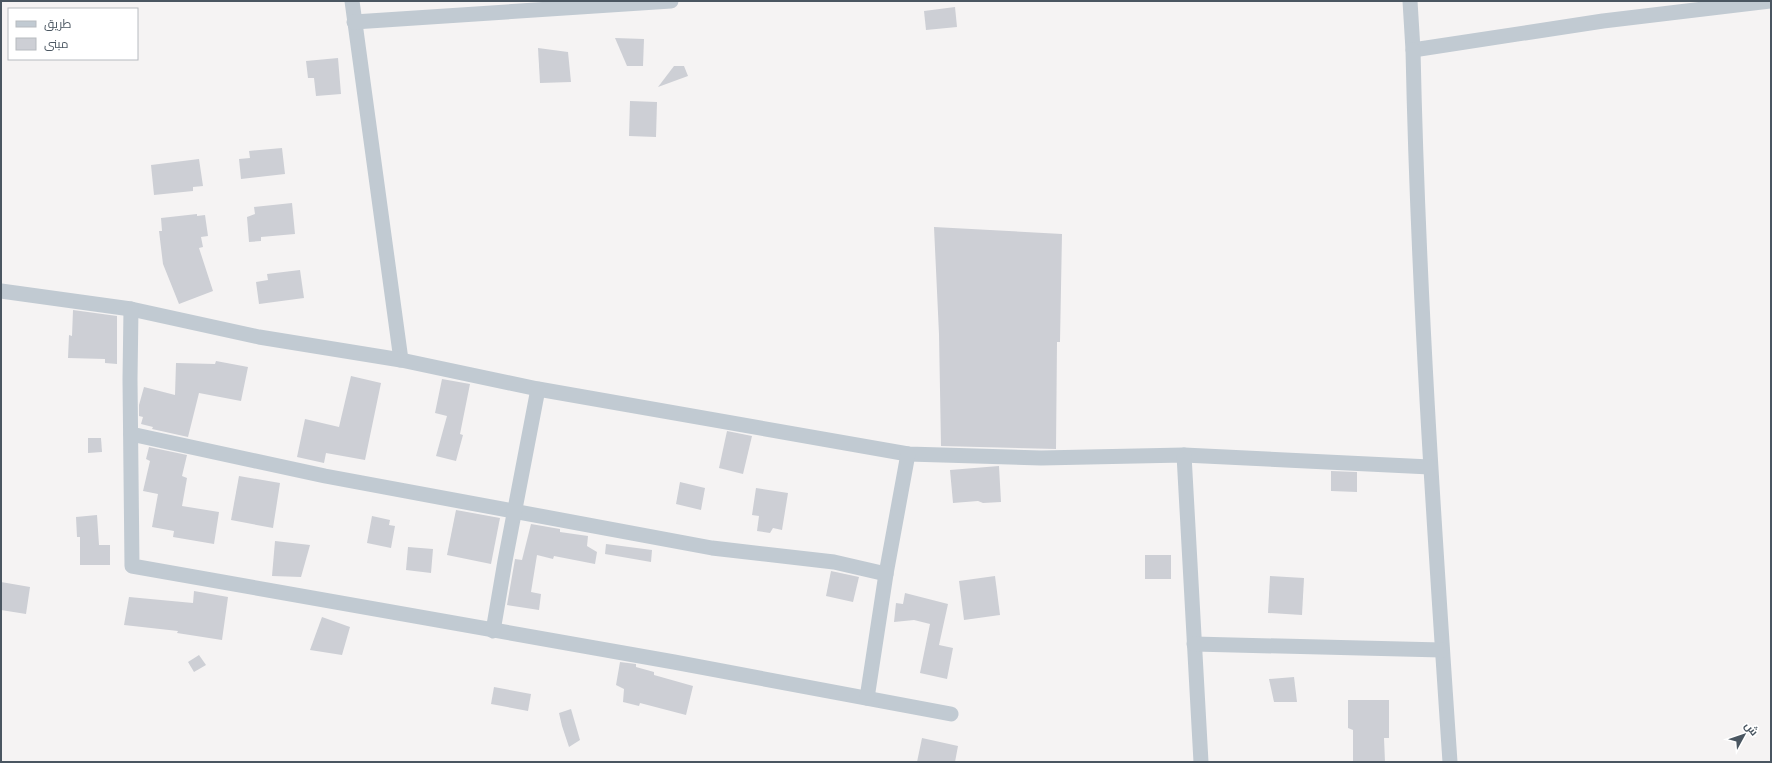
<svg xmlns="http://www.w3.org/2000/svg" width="1772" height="763" viewBox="0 0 1772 763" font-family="'Archivo Narrow',Cairo,sans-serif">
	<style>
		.building { fill: #cdcfd5 }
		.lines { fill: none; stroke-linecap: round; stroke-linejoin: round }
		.street { stroke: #c1cad2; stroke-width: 15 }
	</style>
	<rect width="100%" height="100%" fill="#f5f3f3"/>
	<g class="building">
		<polygon points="955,7 957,27 926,30 924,11"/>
		<polygon points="615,38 644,39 643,66 627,66"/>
		<polygon points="538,48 568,52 571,82 540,83"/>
		<polygon points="338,58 341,94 316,96 314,78 308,78 306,61"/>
		<polygon points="674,66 684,66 688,76 658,87"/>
		<polygon points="630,101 657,102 656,137 629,136"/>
		<polygon points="282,148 285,174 241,179 239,159 250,158 249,151"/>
		<polygon points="199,159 203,186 193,187 193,191 154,195 151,165"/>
		<polygon points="292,203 295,234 261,237 261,241 249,242 247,217 255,214 254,207"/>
		<polygon points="197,214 197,216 205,215 208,236 201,237 203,247 199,248 213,291 179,304 163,264 159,231 162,231 161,218"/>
		<polygon points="934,227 1062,234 1060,342 1057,342 1056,449 941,446 939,334"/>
		<polygon points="300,270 304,298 259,304 256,282 268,280 267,274"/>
		<polygon points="73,310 117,316 117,364 105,363 105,359 68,358 69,335 72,336"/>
		<polygon points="216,361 248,367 241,401 199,393 188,437 152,429 153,427 141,424 143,417 139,416 139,405 144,387 175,395 176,363 215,364"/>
		<polygon points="351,376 381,383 365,460 326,453 324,463 297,457 305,419 339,427"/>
		<polygon points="442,379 470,384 460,434 463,435 456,461 436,456 447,416 435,413"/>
		<polygon points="727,431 752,436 743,474 719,468"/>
		<polygon points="88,438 101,438 102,452 88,453"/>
		<polygon points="149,447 187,455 182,476 187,478 182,506 219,512 214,544 173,537 174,531 152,527 158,494 143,491 150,461 146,459"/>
		<polygon points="999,466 1001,502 983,503 978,501 953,503 950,470"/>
		<polygon points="1331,471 1357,472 1357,492 1331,491"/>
		<polygon points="239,476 280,483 273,528 231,520"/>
		<polygon points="680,482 705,488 701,510 676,504"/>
		<polygon points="756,488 788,493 782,530 773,528 770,533 757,531 759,516 752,515"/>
		<polygon points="456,510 500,518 491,564 447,555"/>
		<polygon points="97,515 99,545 110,545 110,565 80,565 80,537 77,537 76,517"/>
		<polygon points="372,516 390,520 389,525 395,526 391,548 367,543"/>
		<polygon points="531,524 560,529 560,532 588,536 587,546 597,552 595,564 554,556 553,559 537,555 531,592 541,594 539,610 507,605 515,559 522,560"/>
		<polygon points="275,541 310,545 301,577 272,576"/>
		<polygon points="606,544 652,550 651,562 605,554"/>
		<polygon points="408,547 433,549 431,573 406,570"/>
		<rect x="1145" y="555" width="26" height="24"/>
		<polygon points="831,571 859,577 853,602 826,596"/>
		<polygon points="995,576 1000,615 964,620 959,581"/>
		<polygon points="1270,576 1304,578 1302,615 1268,613"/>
		<polygon points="1,582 30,587 26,614 1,610"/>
		<polygon points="194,591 228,597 222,640 177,633 178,631 124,625 129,597 193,603"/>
		<polygon points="905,593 948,604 939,645 953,648 947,679 920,673 930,624 914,620 894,622 896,603 903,604"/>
		<polygon points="322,617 350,627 342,655 310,650"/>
		<polygon points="199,655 206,665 194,672 188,662"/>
		<polygon points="620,662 636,664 636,667 654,672 654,675 693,686 686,715 640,703 639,706 623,702 624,689 616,685"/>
		<polygon points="1294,677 1297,702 1274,702 1269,679"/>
		<polygon points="494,687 531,694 528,711 491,704"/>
		<polygon points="1348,700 1389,700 1389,738 1384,738 1385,762 1353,762 1353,730 1348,728"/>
		<polygon points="571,709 580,740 569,747 562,726 559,713"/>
		<polygon points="922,738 958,746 955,762 917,762"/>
	</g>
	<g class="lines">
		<g class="street">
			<polyline points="352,1 401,360"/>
			<polyline points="1410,1 1413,50 1603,21 1770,1"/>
			<polyline points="354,22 671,1"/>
			<path d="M1413,50c5,238 21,475 37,712"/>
			<polyline points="1,291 131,309 259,337 401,360 538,389 908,454 1041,458 1184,455 1430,467"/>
			<polyline points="131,309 130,379 132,566 674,662 951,714"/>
			<polyline points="131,434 325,476 712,548 834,562 886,574"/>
			<polyline points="1184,455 1201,762"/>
			<polyline points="493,631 505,561 538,389"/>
			<polyline points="1194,644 1442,650"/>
			<polyline points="867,698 886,574 908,454"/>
		</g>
	</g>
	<rect width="1772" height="763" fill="none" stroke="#4a5661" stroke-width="4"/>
	<rect x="8" y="8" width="130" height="52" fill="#ffffff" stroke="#b7bbc0"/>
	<rect x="16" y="21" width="20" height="6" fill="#c1cad2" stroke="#b7bbc0"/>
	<text x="44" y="28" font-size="12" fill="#4a5661">طريق</text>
	<rect x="16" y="38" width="20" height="12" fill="#cdcfd5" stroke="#b7bbc0"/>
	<text x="44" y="48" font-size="12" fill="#4a5661">مبنى</text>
	<g transform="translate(1744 735) rotate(50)" stroke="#ffffff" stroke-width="3" paint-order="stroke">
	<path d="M0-3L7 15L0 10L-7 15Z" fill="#4a5661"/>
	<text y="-6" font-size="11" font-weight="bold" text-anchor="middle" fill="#4a5661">ش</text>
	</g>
</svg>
